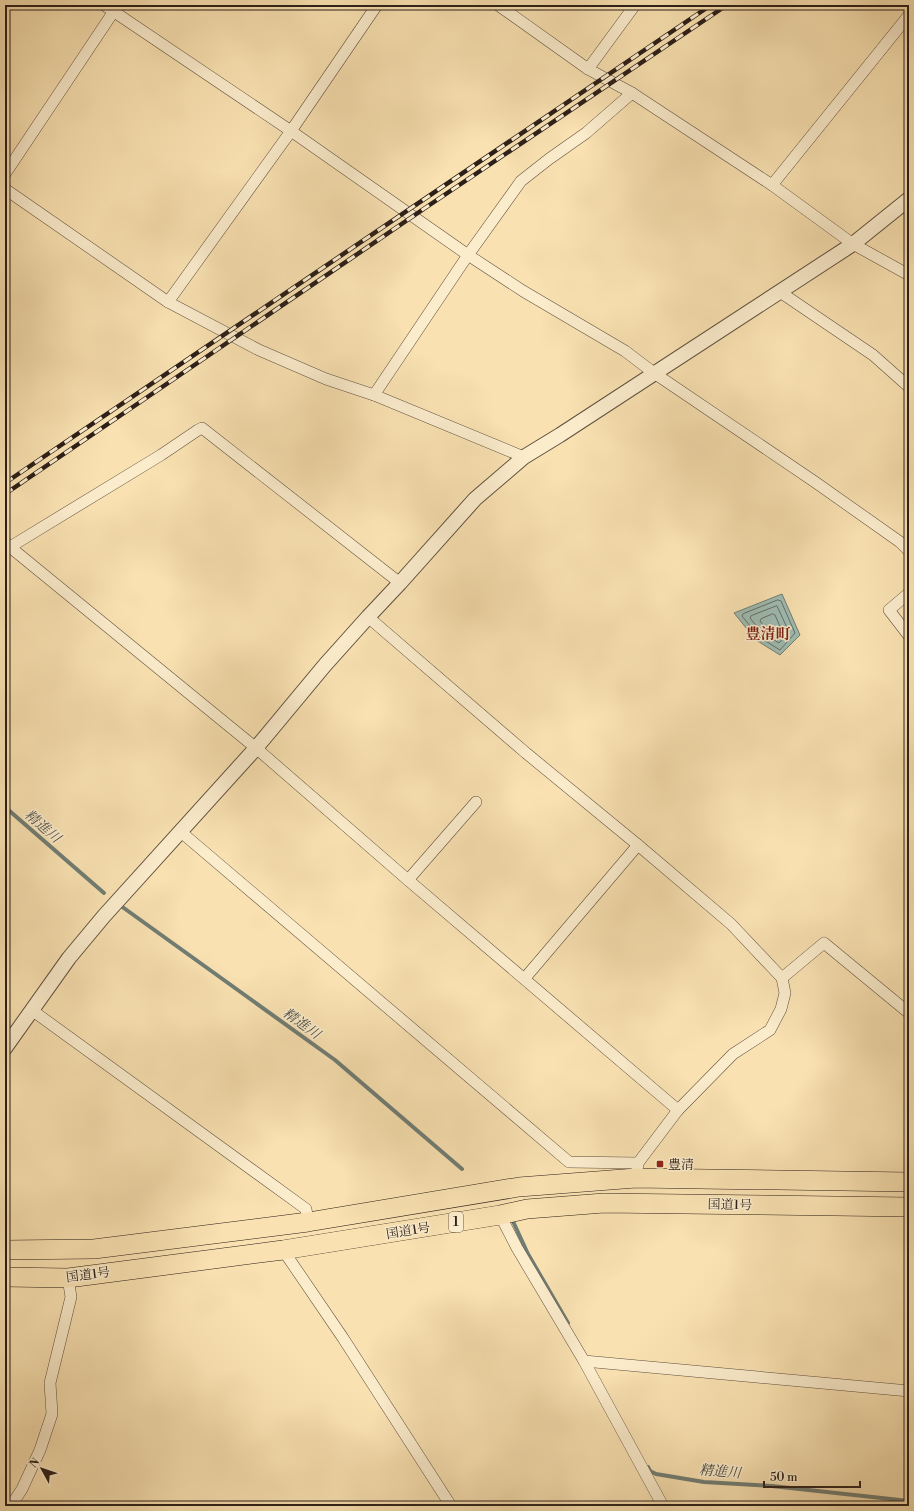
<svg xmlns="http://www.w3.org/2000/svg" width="914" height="1511" viewBox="0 0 914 1511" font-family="'Libre Bodoni','Noto Serif JP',serif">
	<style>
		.water { fill: #9ebcb2; stroke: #707d74 }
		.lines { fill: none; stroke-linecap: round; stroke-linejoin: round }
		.shore { stroke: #656e65; stroke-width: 1 }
		.stream { stroke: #707d74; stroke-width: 4 }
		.minor-casing { stroke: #5f503e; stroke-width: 12 }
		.tertiary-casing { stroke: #5f503e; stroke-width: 16 }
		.trunk-casing { stroke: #2c1f18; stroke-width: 20 }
		.minor { stroke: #fbeccc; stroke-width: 11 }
		.tertiary { stroke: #fbeccc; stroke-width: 14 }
		.trunk { stroke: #f9e1b1; stroke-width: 19 }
		.rail-casing { stroke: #2c1f18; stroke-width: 4.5 }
		.rail { stroke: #fbeccc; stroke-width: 3; stroke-dasharray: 9; stroke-linecap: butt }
		.poi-dot { fill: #8f2418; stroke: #fbeccc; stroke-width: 1.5 }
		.labels { text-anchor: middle; stroke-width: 3; stroke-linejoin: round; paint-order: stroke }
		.shield { fill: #fbeccc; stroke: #6a5c4e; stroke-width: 1 }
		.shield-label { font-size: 12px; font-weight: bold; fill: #2c1f18 }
		.poi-label { font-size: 13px; fill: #2c1f18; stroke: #fbeccc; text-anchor: start }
		.street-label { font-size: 13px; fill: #2c1f18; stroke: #fbeccc }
		.water-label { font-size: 14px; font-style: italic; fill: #4e4e46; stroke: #fbeccc }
		.quarter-label { font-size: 15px; font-weight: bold; fill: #7a1f14; stroke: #fbeccc }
	</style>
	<rect width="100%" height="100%" fill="#f9e1b1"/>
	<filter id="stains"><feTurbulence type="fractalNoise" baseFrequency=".005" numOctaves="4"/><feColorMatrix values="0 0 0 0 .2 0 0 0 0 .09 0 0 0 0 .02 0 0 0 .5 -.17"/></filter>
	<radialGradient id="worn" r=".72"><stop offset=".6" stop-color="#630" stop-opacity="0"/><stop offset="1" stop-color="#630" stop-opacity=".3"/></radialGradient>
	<polygon class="water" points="782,594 800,635 780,655 756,640 734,613"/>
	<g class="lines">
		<g class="shore">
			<polygon points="778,600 781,601 795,633 780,650 759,637 742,616 743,614"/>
			<polygon points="777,606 789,632 779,643 762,633 750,618 751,616"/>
			<polygon points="773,614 775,615 782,631 778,636 766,629 760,621 761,619"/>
		</g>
		<g class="stream">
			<polyline points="5,807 104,893"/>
			<polyline points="121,906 335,1060 462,1169"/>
			<polyline points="511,1217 528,1254 568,1323"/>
			<polyline points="648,1467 650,1471 656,1474 704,1482 772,1486 909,1501"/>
		</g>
		<defs>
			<g id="minor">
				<polyline points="104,5 291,131 468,255 523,291 625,351 654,373 815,482 900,542 909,551"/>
				<polyline points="498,5 588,69 632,93 772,185 853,244 909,275"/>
				<polyline points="588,69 635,5"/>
				<polyline points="5,174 118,5"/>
				<polyline points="772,185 909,15"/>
				<polyline points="5,189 168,302 259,350 326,379 374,395 524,457"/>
				<polyline points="780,292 873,355 909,387"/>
				<polyline points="168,302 291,131 377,5"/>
				<polyline points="374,395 468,255 521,181 549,159 586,133 632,93"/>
				<polyline points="5,542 10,547 256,748 408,880 678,1110"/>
				<polyline points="10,547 161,455 198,430 202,428 400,583"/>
				<polyline points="909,593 889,610 909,636"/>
				<polyline points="368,617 526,753 638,845 731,924 782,978 785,993 781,1009 770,1030 733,1054 678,1110 638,1163 636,1178"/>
				<polyline points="181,832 569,1162 638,1163"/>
				<polyline points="408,880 476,802"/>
				<polyline points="525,978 638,845"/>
				<polyline points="782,978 824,943 909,1013"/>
				<polyline points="33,1011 306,1209 308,1222"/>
				<polyline points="500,1215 517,1248 584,1361 663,1506"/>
				<polyline points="283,1250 343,1338 451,1506"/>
				<polyline points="584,1361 909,1391"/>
				<polyline points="11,1506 22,1489 40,1450 52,1414 50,1383 71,1297 68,1278"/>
			</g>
			<polyline id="tertiary" points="5,1048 69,958 104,916 256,748 325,665 368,617 400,583 475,499 524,457 560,435 853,244 909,199"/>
			<g id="trunk">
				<polyline points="5,1250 94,1249 308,1222 519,1187 636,1178 909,1182"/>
				<polyline points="5,1277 68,1278 283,1250 500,1215 527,1209 604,1203 909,1207"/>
			</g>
		</defs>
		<use href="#minor" class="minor-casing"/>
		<use href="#tertiary" class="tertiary-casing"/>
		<use href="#trunk" class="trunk-casing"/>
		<use href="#minor" class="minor"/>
		<use href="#tertiary" class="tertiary"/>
		<use href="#trunk" class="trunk"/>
		<defs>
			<g id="rail">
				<polyline points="5,483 711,5"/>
				<polyline points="5,494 428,206 727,5"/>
			</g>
		</defs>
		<use href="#rail" class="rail-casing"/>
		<use href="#rail" class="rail"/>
	</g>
	<rect class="poi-dot" x="656" y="1160" width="8" height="8" rx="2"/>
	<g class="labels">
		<rect class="shield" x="449" y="1212" width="14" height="20" rx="3"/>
		<g class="shield-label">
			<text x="456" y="1226">1</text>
		</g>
		<g class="poi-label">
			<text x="668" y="1169">豊清</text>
		</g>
		<g class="street-label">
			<text transform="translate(730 1204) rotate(1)" y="5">国道1号</text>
			<text transform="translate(408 1230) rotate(-9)" y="5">国道1号</text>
			<text transform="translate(88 1274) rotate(-7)" y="5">国道1号</text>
		</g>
		<g class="water-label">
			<text transform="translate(43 826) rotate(41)" y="5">精進川</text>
			<text transform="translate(302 1023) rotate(36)" y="5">精進川</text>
			<text transform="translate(720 1471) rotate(5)" y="5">精進川</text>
		</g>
		<g class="quarter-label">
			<text x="768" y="639">豊清町</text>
		</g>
	</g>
	<rect width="914" height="1511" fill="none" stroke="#f9e1b1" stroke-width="20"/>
	<rect x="6" y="6" width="902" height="1499" fill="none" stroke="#2c1f18" stroke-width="2"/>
	<rect x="10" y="10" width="894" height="1491" fill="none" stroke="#2c1f18"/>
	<g transform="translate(42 1469) rotate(310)" stroke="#fbeccc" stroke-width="3" paint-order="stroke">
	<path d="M0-3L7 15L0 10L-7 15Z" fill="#2c1f18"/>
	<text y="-6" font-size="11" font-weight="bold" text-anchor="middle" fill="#2c1f18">N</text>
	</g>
	<path d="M764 1481v6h96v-6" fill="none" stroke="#2c1f18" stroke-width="2"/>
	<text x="770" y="1481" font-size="12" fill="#2c1f18" stroke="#fbeccc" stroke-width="3" paint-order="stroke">50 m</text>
	<rect width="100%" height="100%" filter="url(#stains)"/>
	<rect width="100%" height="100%" fill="url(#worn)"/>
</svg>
